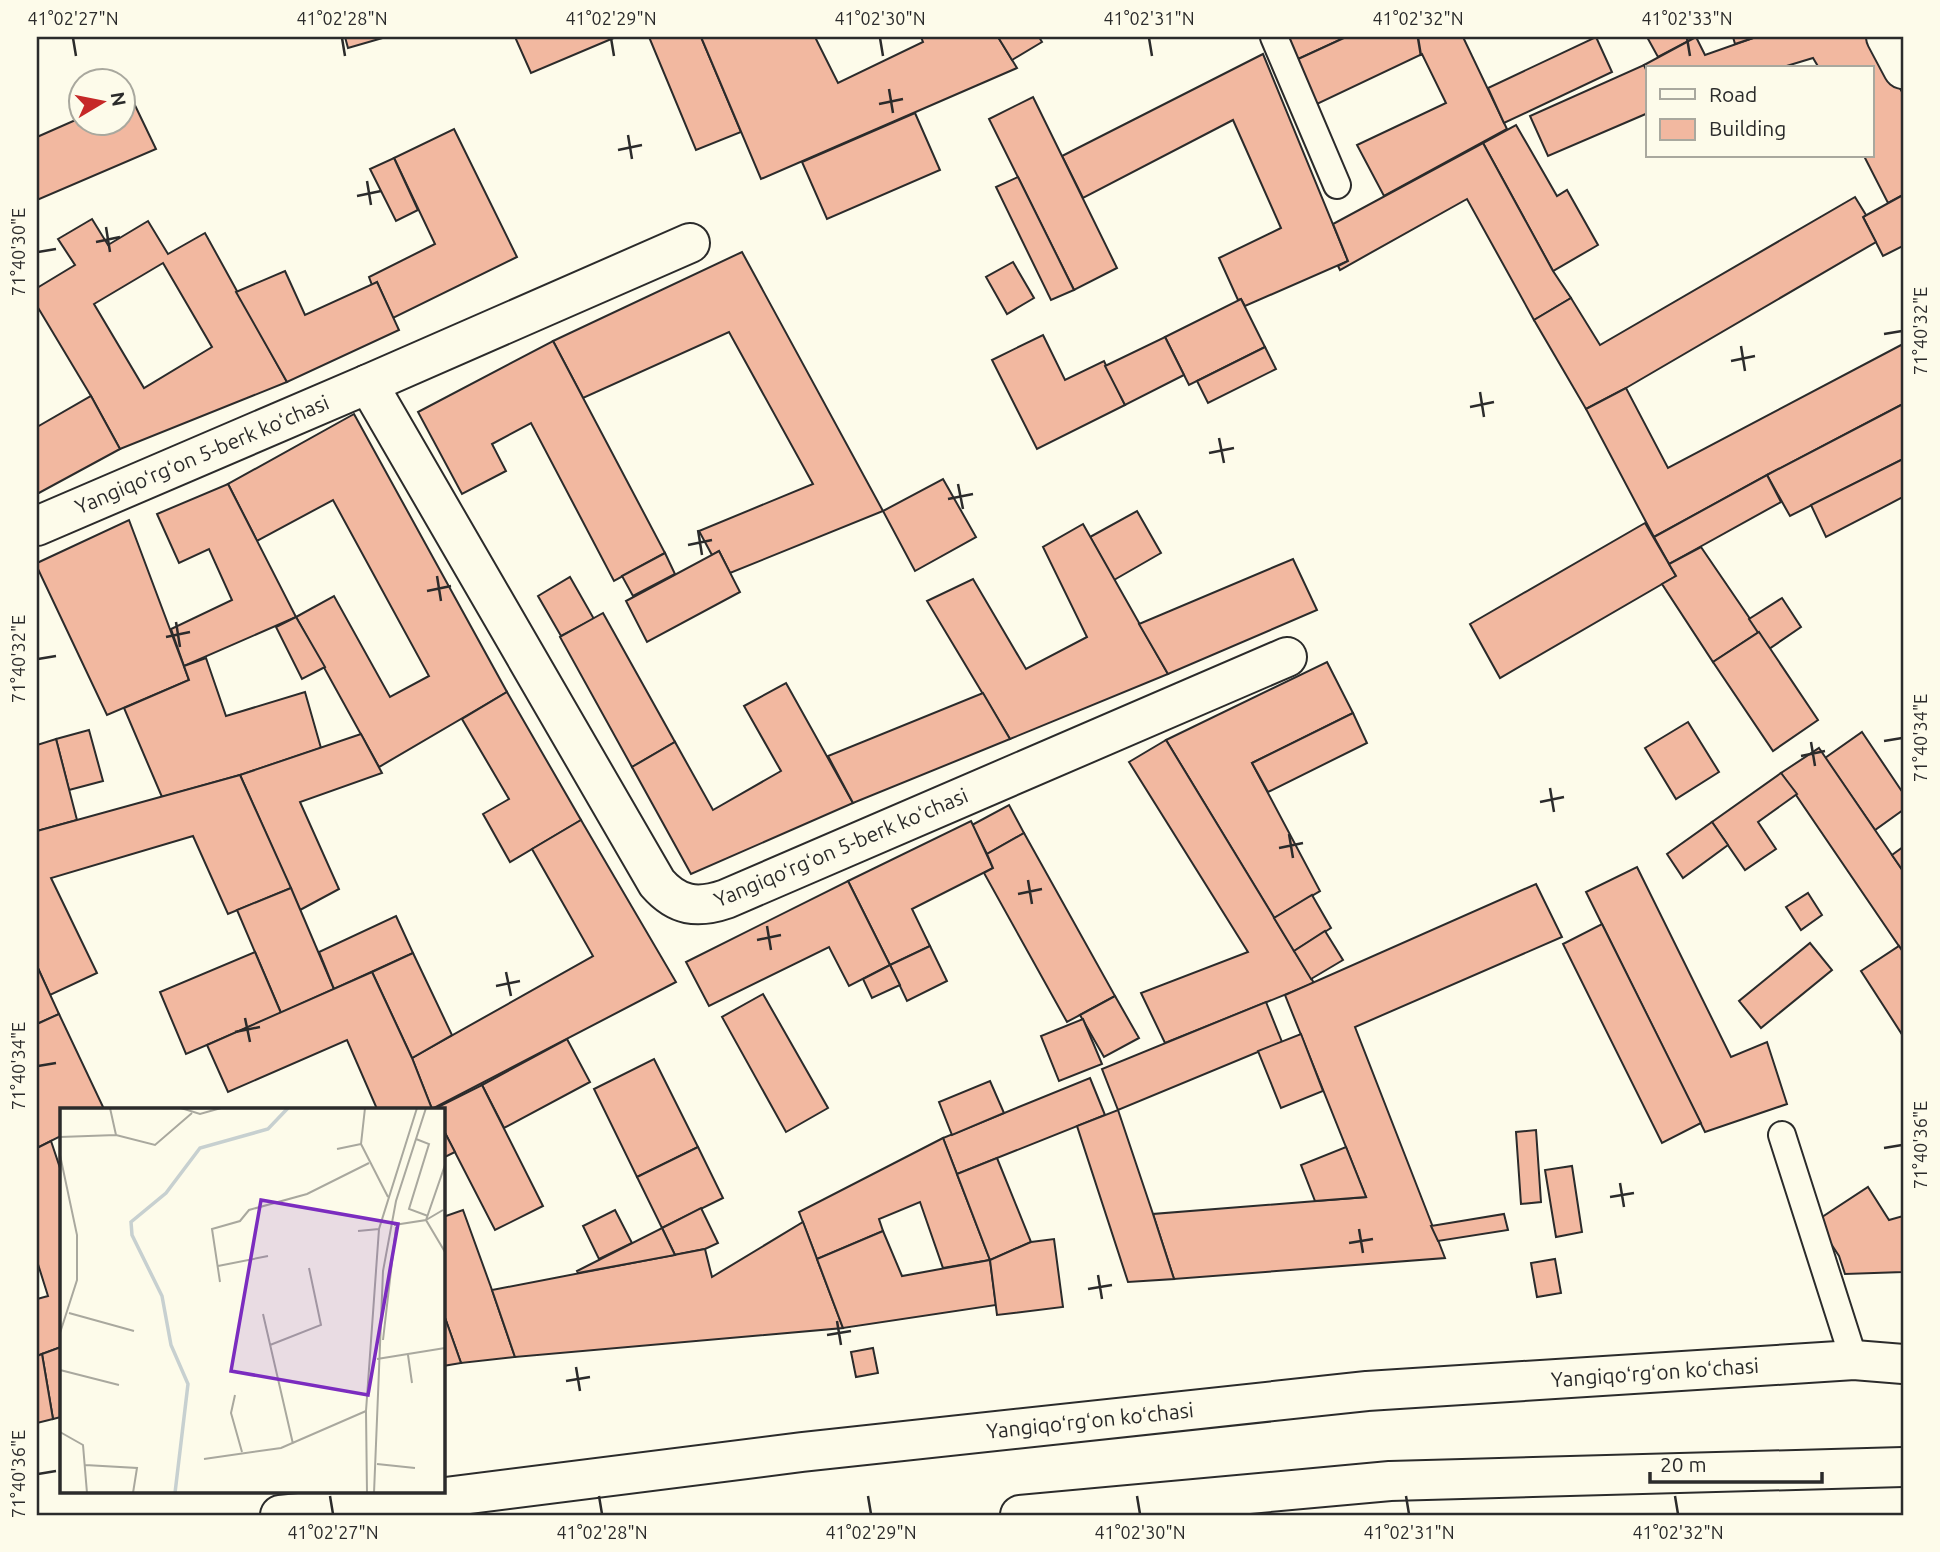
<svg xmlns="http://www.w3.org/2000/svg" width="1940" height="1552" viewBox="0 0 1940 1552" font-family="Ubuntu,sans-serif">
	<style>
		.building { fill: #f2b8a0; stroke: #2b2b2b; stroke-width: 2; fill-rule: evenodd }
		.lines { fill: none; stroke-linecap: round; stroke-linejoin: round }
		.lane-casing { stroke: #2b2b2b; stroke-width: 30 }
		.street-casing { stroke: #2b2b2b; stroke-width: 42 }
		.primary-casing { stroke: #2b2b2b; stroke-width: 42 }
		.lane { stroke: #fdfbea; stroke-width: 26 }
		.street { stroke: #fdfbea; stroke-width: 38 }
		.primary { stroke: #fdfbea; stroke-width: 38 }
		.ticks { fill: none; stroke: #2b2b2b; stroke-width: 2.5 }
		.labels { text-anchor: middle; stroke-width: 5; stroke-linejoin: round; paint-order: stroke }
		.street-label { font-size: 21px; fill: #2b2b2b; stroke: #fdfbea }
		.inset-river { fill: none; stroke: #c7d0d0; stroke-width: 3.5 }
		.inset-road { fill: none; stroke: #a9a89e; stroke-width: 2 }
		.view { fill: #7b2cbf; fill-opacity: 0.15; stroke: #7b2cbf; stroke-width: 3.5 }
		.inset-edge { fill: none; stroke: #2b2b2b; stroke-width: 3.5 }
		.neatline { fill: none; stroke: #2b2b2b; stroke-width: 2.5 }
		.ticks-label { font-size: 18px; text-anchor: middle; fill: #2b2b2b }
	</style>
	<rect width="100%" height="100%" fill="#fdfbea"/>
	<g class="building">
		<polygon points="345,37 386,37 348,48"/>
		<polygon points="515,37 616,37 531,73"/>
		<polygon points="649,37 701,37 741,132 696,150"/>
		<polygon points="701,37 815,37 838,83 923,42 921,37 998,37 1017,68 761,179"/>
		<polygon points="998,37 1039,37 1042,42 1012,60"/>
		<polygon points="1287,37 1346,37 1296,60"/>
		<polygon points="1346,37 1463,37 1507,129 1384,196 1357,145 1446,103 1422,54 1317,104 1296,60"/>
		<polygon points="1596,37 1612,72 1504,123 1488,88"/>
		<polygon points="1647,37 1696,37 1658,57"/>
		<polygon points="1696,37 1705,55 1756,37 1874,37 1903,94 1903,195 1888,203 1864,156 1872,156 1872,68 1819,68 1813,58 1780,68 1648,68 1648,74 1644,65"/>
		<polygon points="1733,37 1756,37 1735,44"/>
		<polygon points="1263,54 1348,261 1245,306 1241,299 1238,300 1219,258 1281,228 1233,120 1083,198 1062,156"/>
		<polygon points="1644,65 1648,74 1648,113 1548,156 1530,116"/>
		<polygon points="131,97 156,149 37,200 37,137 80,118 80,122 122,122 122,100"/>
		<polygon points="1033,97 1117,268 1074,290 989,119"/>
		<polygon points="915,113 940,170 827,219 802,162"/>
		<polygon points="1516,125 1557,196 1567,190 1598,245 1553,271 1483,143"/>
		<polygon points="454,129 517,257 393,318 377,282 372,285 369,277 435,244 394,158"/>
		<polygon points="1483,143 1553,271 1571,298 1534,320 1467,199 1340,270 1338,266 1348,261 1333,224"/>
		<polygon points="394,158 418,210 396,221 370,169"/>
		<polygon points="1018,177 1074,290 1051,300 996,187"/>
		<polygon points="1903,195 1903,246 1883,256 1863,217"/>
		<polygon points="1855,197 1866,215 1863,217 1876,242 1626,388 1586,409 1534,320 1571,298 1600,345"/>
		<path d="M92,219l16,26 40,-24 20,33 37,-21 82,149 -167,67 -29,-53 -54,-90v-18l38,-23 -17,-26zM163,263l49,84 -68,41 -50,-84z"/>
		<polygon points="742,252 883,511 730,573 719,551 712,555 699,531 813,484 729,332 583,398 553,341"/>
		<polygon points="1013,262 1034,298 1007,314 986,277"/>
		<polygon points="285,271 305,315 377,282 399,330 287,382 236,292"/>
		<polygon points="1241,299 1265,347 1189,385 1165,337"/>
		<polygon points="1043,335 1065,380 1104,361 1125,405 1037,449 992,360"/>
		<polygon points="1165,337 1184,375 1125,405 1105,366"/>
		<polygon points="553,341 665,553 614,581 531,423 492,444 506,471 462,494 418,412"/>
		<polygon points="1903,344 1903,404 1767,475 1654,537 1586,409 1626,388 1668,468"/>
		<polygon points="1265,347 1276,369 1208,403 1197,381"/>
		<polygon points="91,396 120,449 37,494 37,427"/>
		<polygon points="1903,404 1903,459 1790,516 1767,475"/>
		<polygon points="354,414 507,692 379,767 296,617 334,596 390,697 429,676 333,500 257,541 228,484"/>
		<polygon points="1903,459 1903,497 1826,537 1811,505"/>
		<polygon points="1767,475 1781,502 1669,564 1654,537"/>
		<polygon points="943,479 976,537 915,571 883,511"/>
		<polygon points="228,484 296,617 184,666 171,629 232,600 209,549 179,563 157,514"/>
		<polygon points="1137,511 1161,553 1114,580 1090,537"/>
		<polygon points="129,520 189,680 107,715 37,567 37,563"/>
		<polygon points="1645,523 1676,576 1500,678 1470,624"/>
		<polygon points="1083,524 1168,674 1010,739 927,601 973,579 1026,669 1087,637 1043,547"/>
		<polygon points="1701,547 1759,632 1713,662 1662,584 1676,576 1669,564"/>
		<polygon points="719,551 740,592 647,642 626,601"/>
		<polygon points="665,553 675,574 633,596 622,576"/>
		<polygon points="1293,559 1317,610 1168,674 1139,624"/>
		<polygon points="570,577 594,619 561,636 538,596"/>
		<polygon points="1782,598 1801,627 1769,649 1749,619"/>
		<polygon points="603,613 675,742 632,767 560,637"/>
		<polygon points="296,617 325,667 302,679 276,627"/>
		<polygon points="1759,632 1818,720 1773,751 1713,662"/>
		<polygon points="206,658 226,716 305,692 321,748 240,775 162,797 124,708 189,680 184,666"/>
		<polygon points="1327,662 1353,713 1252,763 1320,891 1274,918 1166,740"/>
		<polygon points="786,683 853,803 691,874 632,767 675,742 713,810 781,771 744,706"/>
		<polygon points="507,692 581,820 510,862 483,814 509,799 462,719"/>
		<polygon points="983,693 1010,739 853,803 828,756"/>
		<polygon points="1353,713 1367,743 1268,792 1252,763"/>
		<polygon points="1688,722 1719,772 1676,799 1645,748"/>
		<polygon points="89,730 103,781 69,790 56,739"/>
		<polygon points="1862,732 1903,793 1903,810 1875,830 1825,758"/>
		<polygon points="361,734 382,773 300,802 339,889 300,910 240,775"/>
		<polygon points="56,739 77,820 37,831 37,745"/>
		<polygon points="1166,740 1314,983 1165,1043 1141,993 1248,952 1129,762"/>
		<polygon points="1819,748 1903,871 1903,952 1781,773"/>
		<polygon points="1781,773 1797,794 1758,822 1776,849 1745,870 1712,822"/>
		<polygon points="240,775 291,888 228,914 193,836 51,878 97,973 50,995 37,966 37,831"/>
		<polygon points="1009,805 1024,833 987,854 972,825"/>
		<polygon points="581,820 676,982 432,1109 412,1058 593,956 532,849"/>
		<polygon points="971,821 993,868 912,909 930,946 890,965 848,881"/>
		<polygon points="1712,822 1728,845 1683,878 1667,854"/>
		<polygon points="1024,833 1115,996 1067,1022 984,873 993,868 987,854"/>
		<polygon points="1903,847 1903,871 1892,855"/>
		<polygon points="1637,867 1731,1057 1767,1042 1787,1104 1705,1132 1586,892"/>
		<polygon points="848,881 890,965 849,986 829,947 709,1006 686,962"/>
		<polygon points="1536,884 1562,937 1355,1027 1445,1258 1174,1279 1153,1214 1366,1197 1285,995"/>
		<polygon points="291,888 334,989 281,1013 237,910"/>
		<polygon points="1808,893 1822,915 1801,930 1786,907"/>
		<polygon points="1312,895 1331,928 1294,951 1274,918"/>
		<polygon points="396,916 413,953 334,989 319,952"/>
		<polygon points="1602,924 1701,1123 1662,1143 1563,944"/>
		<polygon points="1325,931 1343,960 1311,979 1294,951"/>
		<polygon points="1810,943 1832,970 1761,1028 1739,1001"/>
		<polygon points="930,946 947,981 907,1001 890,965"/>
		<polygon points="1899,946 1903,952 1903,1036 1861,971"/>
		<polygon points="255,952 281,1013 186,1054 160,992"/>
		<polygon points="413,953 452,1035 412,1058 372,972"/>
		<polygon points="890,965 900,985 872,998 863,979"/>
		<polygon points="37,966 59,1014 37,1024"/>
		<polygon points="372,972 412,1058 432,1109 377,1109 347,1040 228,1092 207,1045"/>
		<polygon points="763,994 828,1108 786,1132 722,1017"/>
		<polygon points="1115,996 1139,1038 1104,1057 1080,1015"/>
		<polygon points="1266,1002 1282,1042 1118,1110 1102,1069"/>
		<polygon points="59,1014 104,1109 61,1109 61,1136 37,1148 37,1024"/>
		<polygon points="1083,1019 1102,1064 1059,1081 1041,1036"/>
		<polygon points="1301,1034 1323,1091 1281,1108 1258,1051"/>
		<polygon points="567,1039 590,1082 504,1128 482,1085"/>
		<polygon points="654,1059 698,1147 637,1177 594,1089"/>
		<polygon points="1090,1078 1105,1115 957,1174 943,1138"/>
		<polygon points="990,1081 1004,1113 952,1135 939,1102"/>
		<polygon points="482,1085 543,1206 495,1230 443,1129 443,1109 434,1109"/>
		<polygon points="1118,1110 1153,1214 1174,1279 1128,1282 1077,1126"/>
		<polygon points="443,1129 455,1152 443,1158"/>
		<polygon points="1536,1130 1541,1202 1521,1204 1516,1132"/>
		<polygon points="943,1138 990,1260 943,1268 920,1202 879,1219 883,1231 817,1259 799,1212"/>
		<polygon points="51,1141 61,1171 61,1347 37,1356 37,1299 48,1296 37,1261 37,1148"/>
		<polygon points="698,1147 723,1198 662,1228 637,1177"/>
		<polygon points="1346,1147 1366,1197 1315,1201 1301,1165"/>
		<polygon points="997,1158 1031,1242 990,1260 957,1174"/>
		<polygon points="1572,1166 1582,1232 1556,1237 1545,1170"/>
		<polygon points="1868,1187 1889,1220 1903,1216 1903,1272 1845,1274 1839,1256 1816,1221"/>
		<polygon points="701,1208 718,1243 705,1249 675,1255 662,1228"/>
		<polygon points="463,1210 492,1290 515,1357 461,1363 443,1312 443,1217"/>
		<polygon points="615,1210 632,1243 599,1259 583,1226"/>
		<polygon points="1504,1214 1508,1230 1438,1241 1431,1226"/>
		<polygon points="803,1222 843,1328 515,1357 492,1290 705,1249 712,1277"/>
		<polygon points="662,1228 675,1255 578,1273 577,1271"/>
		<polygon points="883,1231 902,1276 990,1260 996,1305 843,1328 817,1259"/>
		<polygon points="1054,1239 1063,1307 997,1315 990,1260 1031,1242"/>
		<polygon points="1555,1259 1561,1293 1537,1297 1531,1263"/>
		<polygon points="443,1312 461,1363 443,1366"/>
		<polygon points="61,1347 61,1417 53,1419 42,1354"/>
		<polygon points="873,1348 878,1373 856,1377 851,1352"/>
		<polygon points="42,1354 53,1419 37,1423 37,1356"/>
	</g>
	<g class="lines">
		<defs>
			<g id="lane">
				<polyline points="1274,37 1337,185"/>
				<polyline points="1782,1135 1854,1360"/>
			</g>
			<g id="street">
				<polyline points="1886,37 1903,69"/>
				<path d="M368,384l289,499c20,23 40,26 69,16l561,-242"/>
				<polyline points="37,526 368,384 690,243"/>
			</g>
			<g id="primary">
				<polyline points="280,1515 390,1504 802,1452 1367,1391 1854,1360 1903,1364"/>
				<polyline points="1020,1515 1390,1481 1903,1467"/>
			</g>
		</defs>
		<use href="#lane" class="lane-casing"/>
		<use href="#street" class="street-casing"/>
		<use href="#primary" class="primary-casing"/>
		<use href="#lane" class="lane"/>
		<use href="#street" class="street"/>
		<use href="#primary" class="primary"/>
	</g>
	<path class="ticks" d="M73,38l3,18M342,38l3,18M611,38l3,18M880,38l3,18M1149,38l3,18M1418,38l3,18M1687,38l3,18M889,89l4,24M879,104l24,-5M628,135l4,24M618,150l24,-5M367,181l4,24M357,196l24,-5M106,227l4,25M96,242l24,-5M38,252l18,-3M1884,334l18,-3M1741,346l4,25M1731,361l24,-5M1480,392l4,25M1470,407l24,-5M1219,438l5,25M1209,453l25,-5M958,484l5,25M948,499l25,-5M698,530l4,25M688,545l24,-5M437,576l4,25M427,591l24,-5M176,622l4,25M166,637l24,-5M38,659l18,-3M1884,741l18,-3M1811,742l4,24M1801,756l24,-5M1550,788l4,24M1540,802l24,-5M1289,834l4,24M1279,848l24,-5M1028,880l4,24M1018,894l24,-5M767,926l4,24M757,940l24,-5M506,972l5,24M496,986l24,-5M245,1018l5,24M235,1032l25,-5M38,1066l18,-3M1884,1148l18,-3M1620,1183l4,24M1610,1197l24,-4M1359,1229l4,24M1349,1243l24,-4M1098,1275l4,24M1088,1289l24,-4M837,1321l4,24M827,1335l24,-4M576,1367l4,24M566,1381l24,-4M38,1474l18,-3M330,1496l3,18M599,1496l3,18M868,1496l3,18M1137,1496l3,18M1406,1496l3,18M1675,1496l3,18"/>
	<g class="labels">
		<g class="street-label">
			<text transform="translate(202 455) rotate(-23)" y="7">Yangiqoʻrgʻon 5-berk koʻchasi</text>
			<text transform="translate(841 848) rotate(-23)" y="7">Yangiqoʻrgʻon 5-berk koʻchasi</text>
			<text transform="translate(1655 1373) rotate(-4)" y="7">Yangiqoʻrgʻon koʻchasi</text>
			<text transform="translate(1090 1421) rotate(-6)" y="7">Yangiqoʻrgʻon koʻchasi</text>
		</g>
	</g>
	<g transform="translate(60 1108)">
		<rect width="385" height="385" fill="#fdfbea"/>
		<path class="inset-river" d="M115,385l13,-109 -17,-39 -9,-49 -30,-61 -1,-13 35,-29 34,-45 68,-19 20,-21"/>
		<path class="inset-road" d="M50,0l6,27M121,0l19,6 21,-6M305,0l-4,36 27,53M0,29l56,-2 39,10 37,-32M356,31l13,5 -20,65 19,7M277,41l24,-5M0,47l17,80v45l-17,53M383,102l-17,10 19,32M334,117l32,-5 19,-55M298,123l21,-2M158,158l50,-10M160,174l-8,-53 28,-8 9,-11 58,-16 62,-31M9,205l65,18M203,206l30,130M323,232l13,-113M210,237l51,-20 -12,-57M348,247l4,28M317,251l68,-11M0,262l59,15M175,287l-4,18 11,39M0,324l23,13 4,48M144,351l77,-11 85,-37M317,356l38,4M25,357l52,3 -4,25M307,385l-1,-82 13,-182 38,-121M314,385l9,-222 13,-70 30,-93"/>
		<path class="view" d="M201,92l137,24 -30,171 -137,-24z"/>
		<rect width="385" height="385" class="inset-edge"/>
	</g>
	<rect width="1940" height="1552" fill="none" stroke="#fdfbea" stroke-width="77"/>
	<rect x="1646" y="66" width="228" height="91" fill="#fdfbea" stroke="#a9a89e" stroke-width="2"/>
	<rect x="1660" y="89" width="35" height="10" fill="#fdfbea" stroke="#a9a89e" stroke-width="2"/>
	<text x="1709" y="102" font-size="21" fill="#2b2b2b">Road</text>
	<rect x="1660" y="119" width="35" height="21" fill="#f2b8a0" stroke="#a9a89e" stroke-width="2"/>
	<text x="1709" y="136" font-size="21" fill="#2b2b2b">Building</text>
	<g transform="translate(102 102) rotate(80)"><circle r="33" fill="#fdfbea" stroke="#a9a89e" stroke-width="2"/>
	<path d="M0-5L12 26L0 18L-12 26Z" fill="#c62828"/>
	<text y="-10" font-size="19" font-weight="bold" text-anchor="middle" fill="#2b2b2b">N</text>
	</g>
	<path d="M1650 1472v10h172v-10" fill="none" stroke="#2b2b2b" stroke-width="3.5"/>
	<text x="1660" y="1472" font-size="21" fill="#2b2b2b" stroke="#fdfbea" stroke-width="5" paint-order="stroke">20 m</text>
	<rect x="38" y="38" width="1864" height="1476" class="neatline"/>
	<g class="ticks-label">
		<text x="73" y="25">41°02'27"N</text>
		<text x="342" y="25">41°02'28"N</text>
		<text x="611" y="25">41°02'29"N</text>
		<text x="880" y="25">41°02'30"N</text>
		<text x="1149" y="25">41°02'31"N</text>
		<text x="1418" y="25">41°02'32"N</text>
		<text x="1687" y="25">41°02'33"N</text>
		<text transform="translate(19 252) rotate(-90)" y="6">71°40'30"E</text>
		<text transform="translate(1921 331) rotate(-90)" y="6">71°40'32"E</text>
		<text transform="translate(19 659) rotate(-90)" y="6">71°40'32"E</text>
		<text transform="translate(1921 738) rotate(-90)" y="6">71°40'34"E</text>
		<text transform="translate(19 1066) rotate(-90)" y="6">71°40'34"E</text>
		<text transform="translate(1921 1145) rotate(-90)" y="6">71°40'36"E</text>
		<text transform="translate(19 1474) rotate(-90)" y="6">71°40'36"E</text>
		<text x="333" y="1539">41°02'27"N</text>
		<text x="602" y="1539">41°02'28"N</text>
		<text x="871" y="1539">41°02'29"N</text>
		<text x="1140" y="1539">41°02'30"N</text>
		<text x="1409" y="1539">41°02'31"N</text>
		<text x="1678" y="1539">41°02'32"N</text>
	</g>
</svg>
